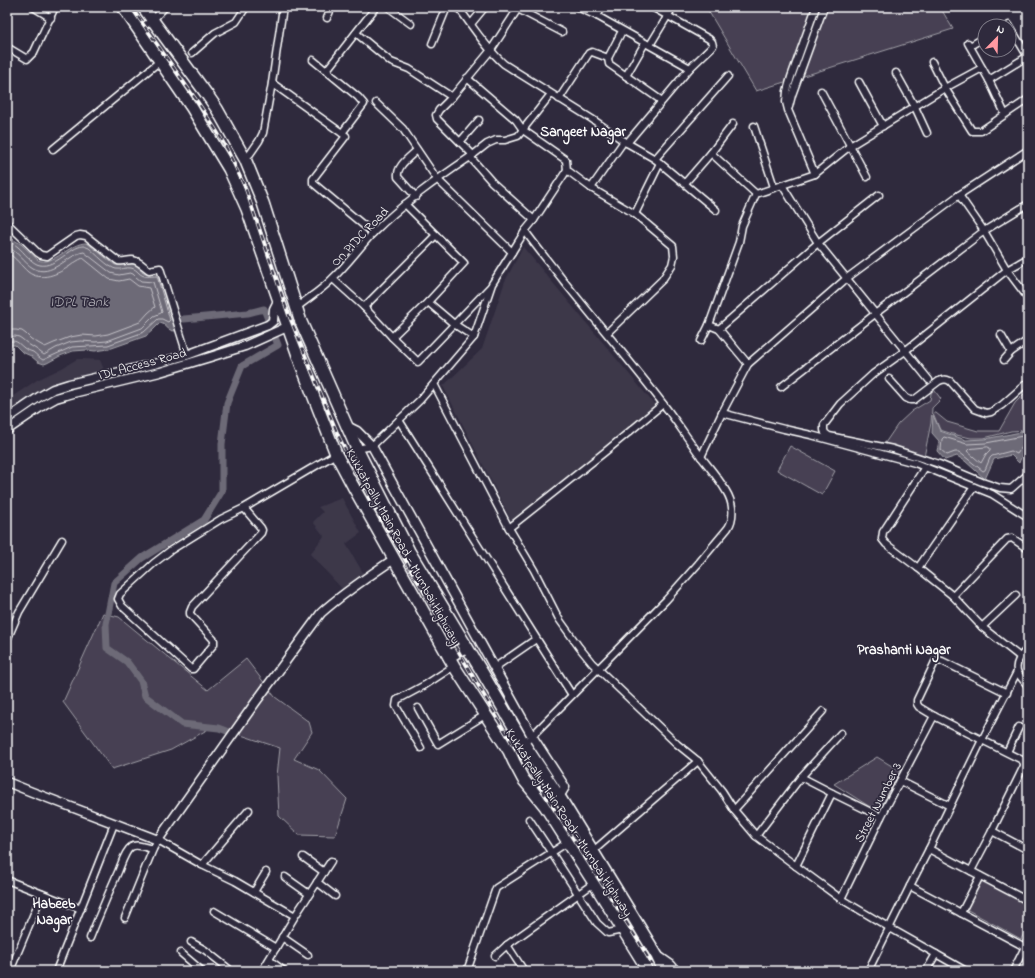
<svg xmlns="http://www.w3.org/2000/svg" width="1035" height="978" viewBox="0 0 1035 978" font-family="'Indie Flower',sans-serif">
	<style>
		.built { fill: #3c3749 }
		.green { fill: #464152; stroke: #a2a0a8 }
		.water { fill: #6d6a77; stroke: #a7a6ad }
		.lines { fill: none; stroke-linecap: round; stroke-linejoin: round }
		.shore { stroke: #c5c3c9; stroke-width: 1 }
		.canal { stroke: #6d6a77; stroke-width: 7 }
		.minor-casing { stroke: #fff; stroke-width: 9 }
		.tertiary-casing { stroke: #fff; stroke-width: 11 }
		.trunk-casing { stroke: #fff; stroke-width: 14 }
		.minor { stroke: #2f2a3d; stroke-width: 6 }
		.tertiary { stroke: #2f2a3d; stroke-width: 8 }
		.trunk { stroke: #2f2a3d; stroke-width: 11 }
		.rail-casing { stroke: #fff; stroke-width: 3.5 }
		.rail { stroke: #2f2a3d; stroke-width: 2; stroke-dasharray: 6; stroke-linecap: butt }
		.labels { text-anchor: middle; stroke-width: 3.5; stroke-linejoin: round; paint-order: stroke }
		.street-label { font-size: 13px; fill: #fff; stroke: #2f2a3d }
		.neighbourhood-label { font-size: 14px; font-weight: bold; fill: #fff; stroke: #2f2a3d }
		.water-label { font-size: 14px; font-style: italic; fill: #b6b4bb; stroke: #2f2a3d }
	</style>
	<rect width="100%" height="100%" fill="#2f2a3d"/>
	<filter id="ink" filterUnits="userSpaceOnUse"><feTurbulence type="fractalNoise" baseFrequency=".025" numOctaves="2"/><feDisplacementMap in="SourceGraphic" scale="8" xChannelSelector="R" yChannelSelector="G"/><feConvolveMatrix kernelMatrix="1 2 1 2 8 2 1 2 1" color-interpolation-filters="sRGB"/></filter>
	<g filter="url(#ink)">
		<g class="built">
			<polygon points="523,247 655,405 512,522 443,386 482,349 505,281"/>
			<polygon points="77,359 85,359 100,360 105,372 76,380 7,417 7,400 37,380 62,368"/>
			<polygon points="342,498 361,533 346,544 365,576 344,591 310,554 324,536 313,522 323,512 318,507"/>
		</g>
		<g class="green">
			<polygon points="706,7 940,7 953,29 756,91"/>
			<polygon points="932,387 941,399 932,408 931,423 924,457 911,454 885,443 898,424 912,411 930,400"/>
			<polygon points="1028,390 1028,425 1026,430 1011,431 984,438 971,438 956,435 940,430 933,413 936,413 947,422 978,431 999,431 1015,403"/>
			<polygon points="790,446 835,471 822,495 777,470"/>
			<polygon points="103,613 119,617 208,690 246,659 275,697 309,722 312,732 294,759 319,770 347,799 335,836 299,835 279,816 277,776 280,748 214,726 171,750 112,769 63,702"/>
			<polygon points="877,757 900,771 878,812 834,784"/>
			<polygon points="982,880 1028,905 1028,926 1021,939 966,909"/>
		</g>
		<g class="water">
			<path d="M7,236l14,8 17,16c15,7 32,-18 49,-17l28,22c6,1 11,-2 17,-1 6,1 8,7 13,9 4,1 9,-1 14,-2l18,58 -2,2c-8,0 -9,-7 -15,-8l-7,7 -7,6 -37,13 -14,2 -8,-1 -14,1 -13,5 -13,7 -3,1 -6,-2 -7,-6 -9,-4 -7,-7h-4l-4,2z"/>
			<polygon points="933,415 940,431 966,440 985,439 1026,431 1028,428 1028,444 1023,452 1019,463 1011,455 994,459 985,479 965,461 957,456 945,460 937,451 939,441 932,433"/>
		</g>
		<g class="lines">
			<g class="shore">
				<path d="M7,241c4,2 8,3 11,6 6,5 14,17 22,18 15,3 30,-18 43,-19 2,0 3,1 6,2 6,5 20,20 27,21 5,1 10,-2 15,-1 4,1 5,2 8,5 5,5 11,3 18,3l13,44 -2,2 -6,-3h-4l-14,13 -36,13 -36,2 -29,13c-4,-2 -6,-5 -10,-8 -3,-1 -6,-2 -9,-4 -6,-5 -8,-9 -17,-6"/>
				<path d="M7,247c12,5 16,15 26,21 18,11 35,-14 51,-16l27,21 8,2 11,-2 3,1 3,3 5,4 12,1 9,30 -1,1 -7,3 -12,12 -35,13 -12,1 -14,-1 -10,1 -15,6 -12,7 -8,-6 -8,-5 -6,-5 -3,-2 -4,-1 -8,1"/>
				<path d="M7,253c9,4 14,13 21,19 13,10 30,2 42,-6 4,-3 8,-6 13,-8l26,21 10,2 10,-2 9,7 11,2 6,19 -7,6 -8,9 -32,12 -12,2 -14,-1 -12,2 -16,6 -9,4 -14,-8 -5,-5 -4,-3 -6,-1h-9"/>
				<polyline points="1028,435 986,443 967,444 944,437 942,439 941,450 947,455 955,452 959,452 983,471 985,470 990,458 992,456 1011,451 1017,454 1024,444 1028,442"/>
				<polygon points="988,447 990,448 990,450 986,454 981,463 967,451 969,449"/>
			</g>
			<polyline class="canal" points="184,319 248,313 264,309 278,345 242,366 227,403 222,444 222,491 204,520 142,558 114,583 106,624 107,648 127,662 141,681 145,696 182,724 219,728 227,731"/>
			<defs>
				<g id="minor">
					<polyline points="33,7 51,18"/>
					<polyline points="388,7 411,24"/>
					<path d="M458,7c15,20 28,41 46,57l88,55 35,24 28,16 61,51"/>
					<polyline points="577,7 597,16 690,68 713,46 712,42 709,39 652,7"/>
					<polyline points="518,9 562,32"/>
					<polyline points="597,16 602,7"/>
					<polyline points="327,18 332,7"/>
					<polyline points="471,24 485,7"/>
					<polyline points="1009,25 1028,57"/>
					<polyline points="139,29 153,20 165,7"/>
					<polyline points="622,31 608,58 609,64 662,101"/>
					<polyline points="356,33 391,62 409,69 452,97"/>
					<polyline points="968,43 989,80 1028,56"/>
					<polyline points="432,44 447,7"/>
					<polyline points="650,45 673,7"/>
					<polyline points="970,46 985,37"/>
					<polyline points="7,47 27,59 34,52 55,7"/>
					<polyline points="192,53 215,33 236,22 246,7"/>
					<polyline points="313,60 358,97 364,104 342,133"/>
					<polyline points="932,62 945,88 972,131 981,131 1028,99"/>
					<polyline points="326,71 376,7"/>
					<polyline points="896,73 915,107 927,133"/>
					<polyline points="626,76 645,43"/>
					<polyline points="467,78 516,120 523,130 566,160 567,170"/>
					<polyline points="989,80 1005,114"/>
					<polyline points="859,82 883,126"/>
					<polyline points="272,83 346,136 313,179 313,183 373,233"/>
					<polyline points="821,91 867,177"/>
					<polyline points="559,99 589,53 592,52 608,58"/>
					<polyline points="376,103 403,129 437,179 512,252"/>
					<polyline points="789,107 792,95 824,7"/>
					<polyline points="754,126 774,187"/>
					<polyline points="460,142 479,120"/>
					<polyline points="627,143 690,68"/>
					<polyline points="53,149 160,61"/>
					<polyline points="711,153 733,124"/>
					<polyline points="473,155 487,144 496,140 505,140 518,136 551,94"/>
					<polyline points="470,157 492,182 534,220"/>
					<polyline points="245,159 250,154 259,141 263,133 272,83 283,7"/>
					<polyline points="655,159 728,76"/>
					<polyline points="815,174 788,110 786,102 787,91 791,77 816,7"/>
					<polyline points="685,183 711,153 756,194"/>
					<polyline points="782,185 818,243 929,380"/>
					<polyline points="591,188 624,141"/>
					<polyline points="959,195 984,231 1007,270 1028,298"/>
					<path d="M416,197l-18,-20c-2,-11 12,-20 19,-27"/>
					<polyline points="635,214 660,163"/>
					<path d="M7,223l31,30 3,2 6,1 29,-20 4,-1 6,1 32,25c5,1 9,-1 14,-1 7,0 12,7 17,10l11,-2 27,87"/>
					<polyline points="1028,258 1007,270 905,351 873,374 840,404 824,425 824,430 825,433 829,436 893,449 939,464 982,482 1000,488 1011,489 1028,474"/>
					<polyline points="333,279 364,307 392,337 418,362 490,287"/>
					<polyline points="428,302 454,324 474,337"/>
					<polyline points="364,307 436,235"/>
					<path d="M296,308c12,-10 26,-18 36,-29 15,-14 27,-31 41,-46 29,-29 63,-53 97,-76l3,-2 -36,-36 -1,-4 3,-5 13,-13 39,-47 28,-43"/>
					<polyline points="709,325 719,329 748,364"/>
					<polyline points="719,329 818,243 879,195"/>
					<polyline points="1001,335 1011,352"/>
					<polyline points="392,337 428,302 464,263 405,204"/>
					<polyline points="701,341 709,325 739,242 742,226 756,194 815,174 850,146 945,88 982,68"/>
					<polyline points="1004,360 1011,352 1028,340"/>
					<path d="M889,379l17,19 4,2h4l25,-19c5,-2 7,-2 11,0l25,28 11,4 5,-1 11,-7 26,-23"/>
					<polyline points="434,384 509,528"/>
					<polyline points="781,387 875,314 984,231 1028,204"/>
					<polyline points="663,404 606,451 509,528 534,570 559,619 579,647 592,663 677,744 698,761 722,791 734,810 756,836 796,866 841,899 890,928 966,971"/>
					<polyline points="722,413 784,429 811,435 915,463 992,494 1028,517"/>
					<polyline points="399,420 572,695"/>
					<polyline points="357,449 372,446 420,400 474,337 492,284 512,252 525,231"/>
					<polyline points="701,457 722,413 748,364 847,278 959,195 1028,150"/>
					<polyline points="925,467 883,532 882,539 886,544 918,568 953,596 982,627 1020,657"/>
					<polyline points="244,508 261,528 262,530 261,533 192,607 190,612 190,614 214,640 214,644 193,669 191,669 122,606 118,599 120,594 154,563 171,550 221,519 244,508 336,454"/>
					<polyline points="918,568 974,487"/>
					<polyline points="953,596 1007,539 1012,538 1028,549"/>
					<polyline points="982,627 1016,595"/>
					<polyline points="7,640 19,612 62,540"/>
					<path d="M1028,648c-6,6 -15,16 -10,25 3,5 7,9 10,13"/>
					<polyline points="494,668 536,639"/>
					<polyline points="1017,672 982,740 929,849 1028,901"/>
					<polyline points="1007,693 942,661 939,660 935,662 917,700 917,704 919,707 934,716 1022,760 1024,763 1024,766 992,831 1028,850"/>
					<polyline points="418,708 438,744 485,715"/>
					<path d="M524,744l142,-144 32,-36 30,-36c7,-11 5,-26 -2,-37 -9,-16 -22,-29 -32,-44 -10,-14 -20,-29 -30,-42 -45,-59 -95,-114 -139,-174l9,-11 33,-50 24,18 44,26 38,32 1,10 -2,9 -10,15 -55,53"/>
					<polyline points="421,748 396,706 397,700 425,685 454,666"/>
					<polyline points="1007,752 1019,727"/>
					<polyline points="801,777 832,793"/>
					<polyline points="900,781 950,806"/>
					<polyline points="734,810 823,711"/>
					<polyline points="529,819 551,852 597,923 608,933 623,930"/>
					<polyline points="756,836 801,777 841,733"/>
					<polyline points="929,849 910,886 1025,947 1028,942"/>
					<polyline points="592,852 698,761"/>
					<polyline points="303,857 324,872"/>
					<polyline points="202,865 249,810"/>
					<polyline points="796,866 832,793 881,817"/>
					<polyline points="971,871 992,831"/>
					<polyline points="285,877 309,894"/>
					<polyline points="7,880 81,909"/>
					<polyline points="317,882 335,896"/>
					<polyline points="254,892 266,872"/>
					<polyline points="841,899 881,817 934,716"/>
					<polyline points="214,911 276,948"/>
					<polyline points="961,913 980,876"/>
					<polyline points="125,918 153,849 158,840 202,865 235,881 295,916"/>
					<polyline points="282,937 308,955"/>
					<path d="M90,938c9,-22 18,-44 28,-66 3,-7 7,-21 13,-25 6,-4 15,1 22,2"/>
					<polyline points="191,942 205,950 229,969"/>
					<polyline points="181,953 202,971"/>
					<polyline points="495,956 507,945"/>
					<polyline points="269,960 284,971"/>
					<polyline points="10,971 42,894"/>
					<polyline points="56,971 114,824"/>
					<polyline points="262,971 295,916 331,861"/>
					<polyline points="467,971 496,888 568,842"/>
					<polyline points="524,971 507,945 594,883"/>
					<polyline points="868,971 910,886"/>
					<polyline points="926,971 936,954"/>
					<polyline points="1013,971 1025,947"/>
				</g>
				<g id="tertiary">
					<polyline points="7,419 39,397 53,389 69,384 158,363 187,355 268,325 273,321 274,309 278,301"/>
					<polyline points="347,426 357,431 372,446 532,736 565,787 559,797"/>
					<polyline points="7,430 45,404 56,398 73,393 160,372 210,357 245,346 287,327"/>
					<path d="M7,782l25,10 126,48 97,-137 66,-90c22,-20 48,-37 73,-54"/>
				</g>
				<g id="trunk">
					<polyline points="123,7 192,108 229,169 247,209 301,364 336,454 353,486 394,559 454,666 509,751 514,762 523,779 545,806 594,883 643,962 647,971"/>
					<polyline points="143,7 208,96 217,109 245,159 263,203 301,322 357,449 409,551 482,672 524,744 562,801 657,956 664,971"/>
					<polyline points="449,657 466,646"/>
					<polyline points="660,959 670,966 674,971"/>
				</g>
			</defs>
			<use href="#minor" class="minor-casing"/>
			<use href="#tertiary" class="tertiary-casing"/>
			<use href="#trunk" class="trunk-casing"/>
			<use href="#minor" class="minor"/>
			<use href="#tertiary" class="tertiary"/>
			<use href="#trunk" class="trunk"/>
			<defs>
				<polyline id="rail" points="131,7 197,101 218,133 227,149 245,187 288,313 319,389 339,437 369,498 513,745 639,942 656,971"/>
			</defs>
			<use href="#rail" class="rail-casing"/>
			<use href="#rail" class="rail"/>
		</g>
	</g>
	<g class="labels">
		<g class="street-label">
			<text transform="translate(359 236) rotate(-46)" y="5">On PIDC Road</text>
			<text transform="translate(142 363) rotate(-15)" y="5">IDL Access Road</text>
			<text transform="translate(404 546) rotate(61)" y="5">Kukkatpally Main Road - Mumbai Highway</text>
			<text transform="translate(877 802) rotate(-63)" y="5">Street Number 3</text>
			<text transform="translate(570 822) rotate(57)" y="5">Kukkatpally Main Road - Mumbai Highway</text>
		</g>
		<g class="neighbourhood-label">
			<text x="583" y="136">Sangeet Nagar</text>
			<text x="904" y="654">Prashanti Nagar</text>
			<text x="54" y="908">Habeeb<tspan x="54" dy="16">Nagar</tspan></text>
		</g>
		<g class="water-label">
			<text x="79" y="306">IDPL Tank</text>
		</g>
	</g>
	<rect width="1035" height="978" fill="none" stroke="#2f2a3d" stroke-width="24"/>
	<rect x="12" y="12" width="1011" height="954" fill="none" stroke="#fff" stroke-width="1.5" filter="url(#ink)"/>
	<g transform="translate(997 38) rotate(23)"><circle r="19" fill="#2f2a3d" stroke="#827f8b"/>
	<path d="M0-3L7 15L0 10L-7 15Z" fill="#ff9aa2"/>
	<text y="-6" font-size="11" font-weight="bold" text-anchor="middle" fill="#ffffff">N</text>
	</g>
</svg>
